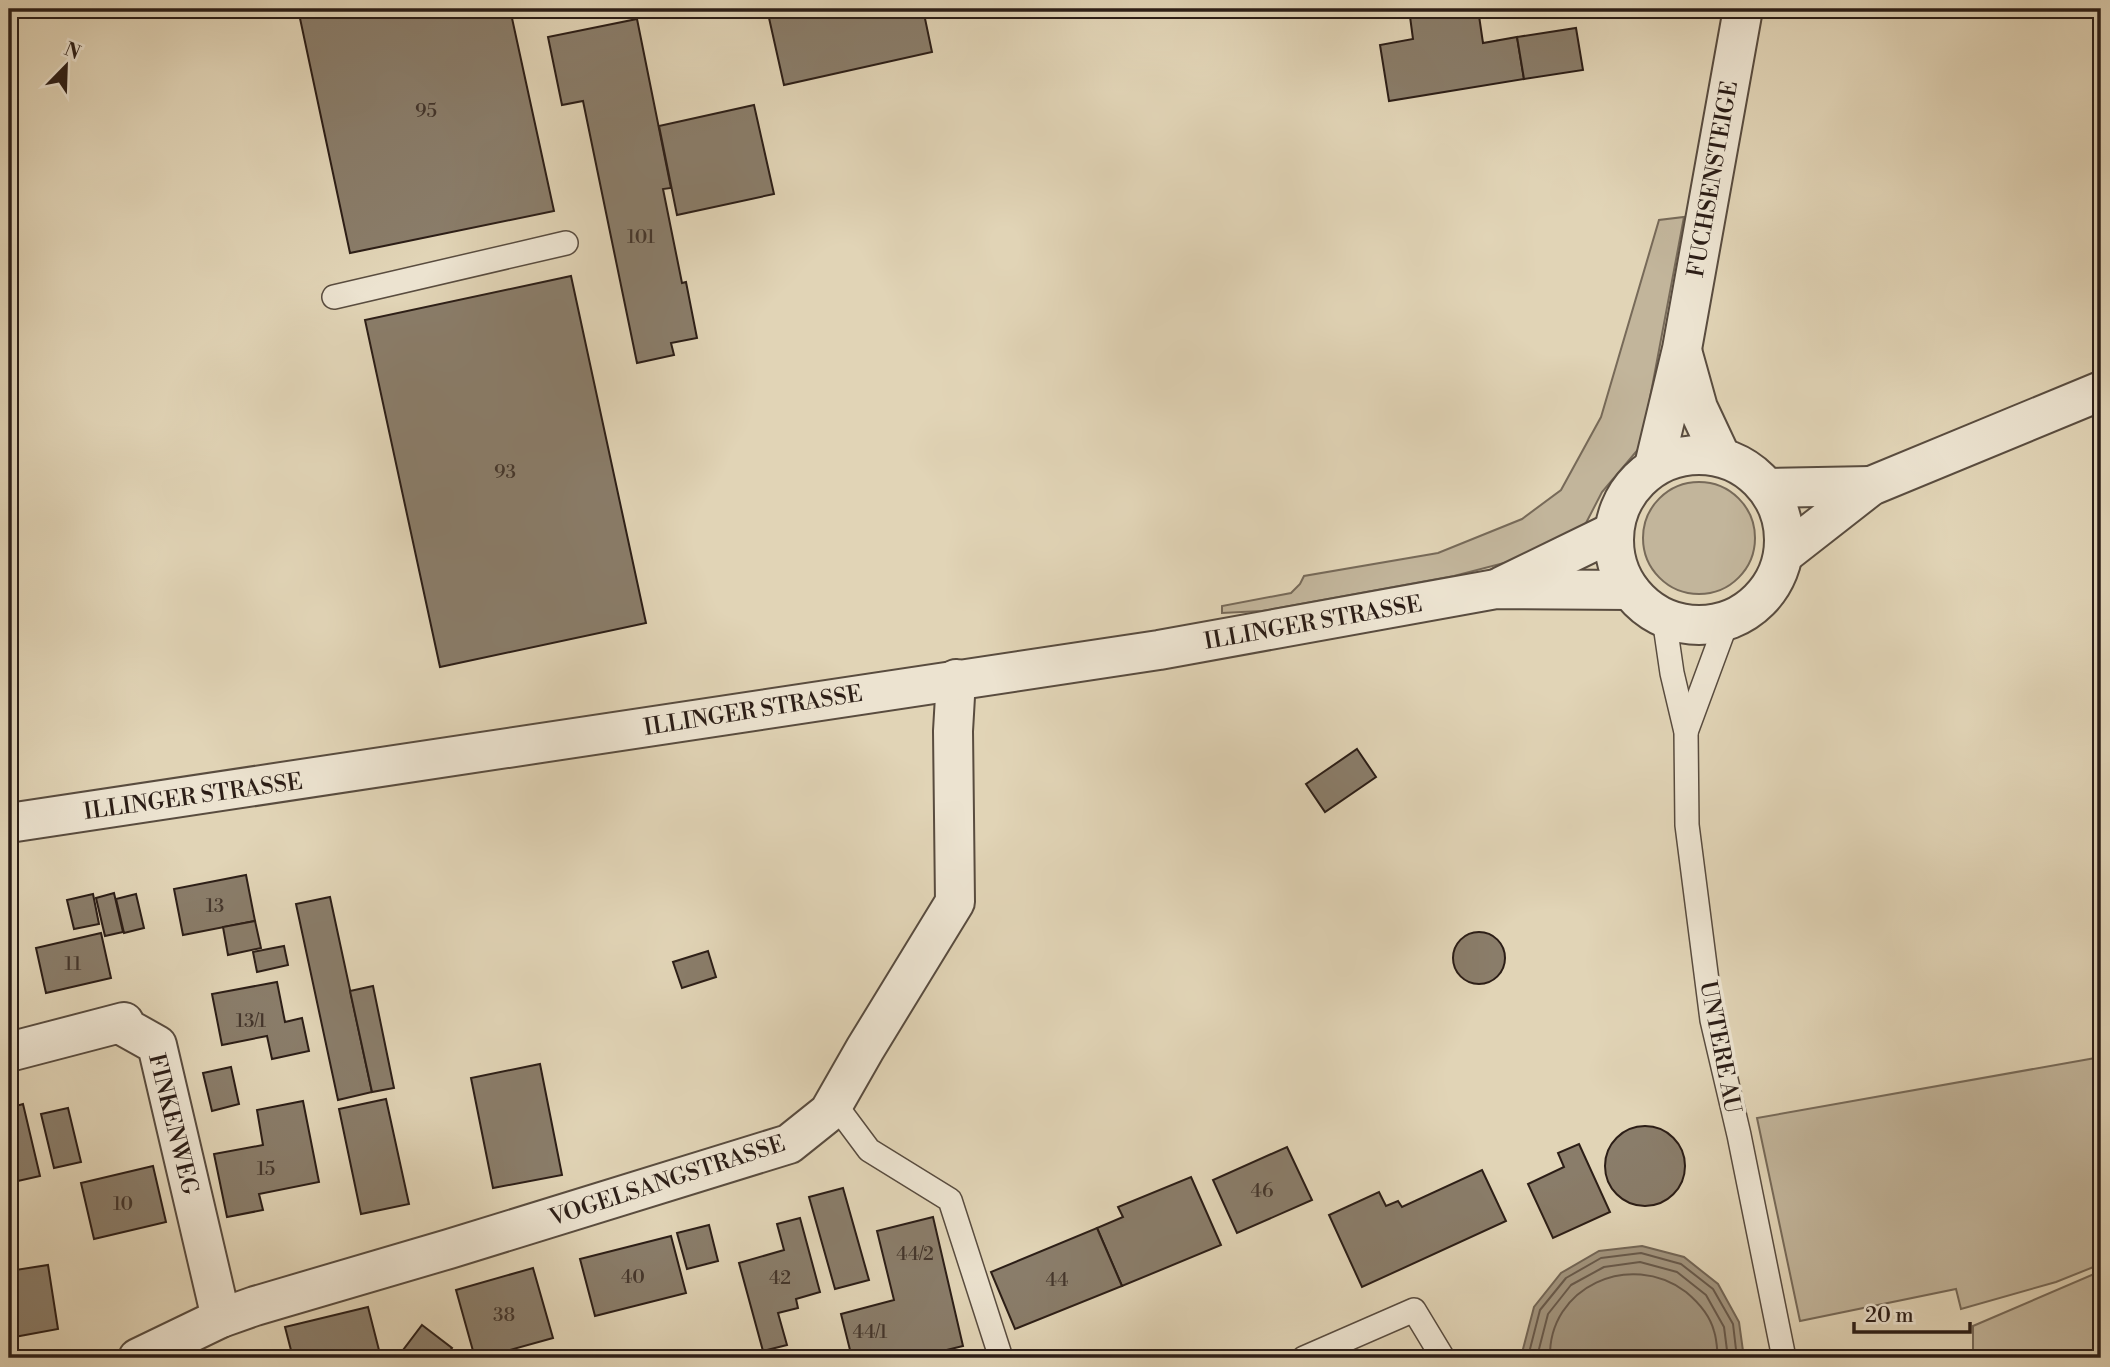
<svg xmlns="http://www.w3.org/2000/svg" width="2110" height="1367" viewBox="0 0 2110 1367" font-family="'Libre Bodoni',serif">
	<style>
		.green { fill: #c2b59b; stroke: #776a59; stroke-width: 2 }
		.water { fill: #a39680; stroke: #736656; stroke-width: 2 }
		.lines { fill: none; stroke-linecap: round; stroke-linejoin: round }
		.shore { stroke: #685a4c; stroke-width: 2 }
		.building { fill: #8a7d6a; stroke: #2c1e17; stroke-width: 2 }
		.service-casing { stroke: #594c3f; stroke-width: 26 }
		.minor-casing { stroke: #594c3f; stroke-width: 42 }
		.tertiary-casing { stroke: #594c3f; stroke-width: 42 }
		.service { stroke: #ece3d0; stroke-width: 23 }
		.minor { stroke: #ece3d0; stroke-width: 38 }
		.tertiary { stroke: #ece3d0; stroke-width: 38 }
		.labels { text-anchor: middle; stroke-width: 7; stroke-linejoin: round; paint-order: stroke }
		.number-label { font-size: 19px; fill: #44362c }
		.street-label { font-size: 23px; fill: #2c1e17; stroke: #ece3d0 }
	</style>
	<rect width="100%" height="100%" fill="#e1d4b6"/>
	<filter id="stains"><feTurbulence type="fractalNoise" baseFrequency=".00286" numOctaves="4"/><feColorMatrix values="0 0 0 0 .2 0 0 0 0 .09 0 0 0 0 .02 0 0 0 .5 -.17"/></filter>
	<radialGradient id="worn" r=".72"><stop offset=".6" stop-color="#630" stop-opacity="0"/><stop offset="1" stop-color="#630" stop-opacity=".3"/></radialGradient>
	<g class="green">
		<polygon points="1684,217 1641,446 1602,492 1586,523 1546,552 1454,576 1262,611 1222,613 1222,606 1291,593 1300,584 1304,576 1438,553 1522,519 1561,490 1601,417 1659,220"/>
		<circle cx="1699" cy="538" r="56"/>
		<polygon points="2101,1057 2101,1264 2056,1282 1961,1309 1956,1289 1800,1321 1757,1118"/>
		<polygon points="2101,1271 2101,1358 1973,1358 1973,1326"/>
	</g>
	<polygon class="water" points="1642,1246 1684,1257 1718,1284 1739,1322 1744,1358 1524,1358 1523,1349 1534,1307 1561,1273 1599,1251"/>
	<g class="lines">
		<g class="shore">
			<polyline points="1531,1358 1530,1349 1540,1310 1566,1278 1601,1258 1641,1253 1681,1264 1713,1289 1733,1324 1737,1358"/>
			<polyline points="1539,1358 1539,1349 1548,1314 1571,1285 1604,1267 1640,1262 1677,1272 1706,1295 1724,1327 1728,1358"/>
			<path d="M1550,1358c-2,-71 80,-108 136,-66 12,10 24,24 28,39 3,9 3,19 4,27"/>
		</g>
	</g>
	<g class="building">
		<polygon points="298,9 510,9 554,211 350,253"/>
		<polygon points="767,9 923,9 932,52 784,85"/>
		<polygon points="1409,9 1478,9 1483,43 1517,37 1524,79 1389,101 1380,45 1413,39"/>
		<polygon points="637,19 671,188 663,189 682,283 686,282 697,338 671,343 674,355 637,363 583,101 562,105 548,37"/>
		<polygon points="1576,28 1583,70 1524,79 1517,37"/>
		<polygon points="754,105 774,194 677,215 659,126"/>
		<polygon points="571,276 646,623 440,667 365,320"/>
		<polygon points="1357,749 1376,777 1325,812 1306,784"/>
		<polygon points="246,875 255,921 183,935 174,889"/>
		<polygon points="114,893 123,932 105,936 96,898"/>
		<polygon points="93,894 99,924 74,929 67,900"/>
		<polygon points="136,894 144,928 124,933 116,899"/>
		<polygon points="330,897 372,1092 338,1100 296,904"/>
		<polygon points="255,921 261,948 228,955 223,927"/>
		<circle cx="1479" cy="958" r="26"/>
		<polygon points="101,933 111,978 46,993 36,948"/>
		<polygon points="284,946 288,965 257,972 253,952"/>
		<polygon points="708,951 716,977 682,988 673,962"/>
		<polygon points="277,982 285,1022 302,1018 309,1051 272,1059 267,1036 222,1045 212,994"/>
		<polygon points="373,986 394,1088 372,1092 350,991"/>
		<polygon points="540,1064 562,1175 493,1188 471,1078"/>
		<polygon points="231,1067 239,1104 212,1111 203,1073"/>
		<polygon points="386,1099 409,1204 361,1214 339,1109"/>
		<polygon points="303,1101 319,1182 259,1194 263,1210 227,1217 214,1154 263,1145 257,1110"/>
		<polygon points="23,1104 40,1176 9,1183 9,1108"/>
		<polygon points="68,1108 81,1162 54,1168 41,1114"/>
		<circle cx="1645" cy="1166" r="40"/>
		<polygon points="1579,1144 1610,1212 1553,1238 1528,1184 1564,1167 1558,1153"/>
		<polygon points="1287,1147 1312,1200 1237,1233 1213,1180"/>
		<polygon points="153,1166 166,1222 94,1239 81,1183"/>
		<polygon points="1482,1170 1506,1221 1362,1287 1329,1215 1379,1192 1386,1206 1398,1201 1402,1207"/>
		<polygon points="1191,1177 1221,1245 1122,1286 1097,1228 1123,1217 1118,1207"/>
		<polygon points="843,1188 869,1280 835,1289 809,1197"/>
		<polygon points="933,1217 963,1346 914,1358 852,1358 841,1314 894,1300 877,1231"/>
		<polygon points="800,1218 820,1292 796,1299 798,1308 778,1313 787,1345 763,1351 739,1263 784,1250 777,1224"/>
		<polygon points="709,1225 718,1261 687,1269 677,1233"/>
		<polygon points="1097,1228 1122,1286 1015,1329 991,1272"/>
		<polygon points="671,1236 686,1293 595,1316 580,1259"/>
		<polygon points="48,1265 58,1329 9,1338 9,1271"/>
		<polygon points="533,1268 553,1338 481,1358 475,1358 456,1290"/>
		<polygon points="368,1307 381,1358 293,1358 285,1327"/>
		<polygon points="422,1325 452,1348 444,1358 397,1358"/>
	</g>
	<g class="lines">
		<defs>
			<g id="service">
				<polyline points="334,297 566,243"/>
				<polyline points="1664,618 1672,673 1686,732 1687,825 1712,1020 1739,1135 1784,1358"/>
				<polyline points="1686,732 1727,621"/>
				<polyline points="834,1103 869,1150 950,1200 1001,1358"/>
				<polyline points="1304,1358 1414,1310 1443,1358"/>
			</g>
			<g id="minor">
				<polyline points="1683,354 1698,408 1721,457"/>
				<polyline points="1654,466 1682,349 1743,9"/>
				<polyline points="9,1052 124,1022 123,1026 157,1045 221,1318"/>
				<polyline points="138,1358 221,1318 255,1306 449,1249 789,1144 829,1112 865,1049 955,902 953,731 956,679"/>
			</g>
			<g id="tertiary">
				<circle cx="1699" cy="540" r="85"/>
				<polyline points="1767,488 1871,486"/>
				<polyline points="1784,554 1871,486 2101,391"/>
				<polyline points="1502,586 1613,532"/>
				<polyline points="9,823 1159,650 1496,589 1630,590"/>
			</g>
		</defs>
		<use href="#service" class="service-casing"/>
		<use href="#minor" class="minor-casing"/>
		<use href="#tertiary" class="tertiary-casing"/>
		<use href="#service" class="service"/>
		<use href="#minor" class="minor"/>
		<use href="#tertiary" class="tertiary"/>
	</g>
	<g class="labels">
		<g class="number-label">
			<text x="426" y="117">95</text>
			<text x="641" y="243">101</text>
			<text x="505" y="478">93</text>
			<text x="215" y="912">13</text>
			<text x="73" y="970">11</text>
			<text x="251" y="1027">13/1</text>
			<text x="266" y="1175">15</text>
			<text x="1262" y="1197">46</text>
			<text x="123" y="1210">10</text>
			<text x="915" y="1260">44/2</text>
			<text x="633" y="1283">40</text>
			<text x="780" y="1284">42</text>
			<text x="1057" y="1286">44</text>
			<text x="504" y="1321">38</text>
			<text x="870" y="1338">44/1</text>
		</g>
		<g class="street-label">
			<text transform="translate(1712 179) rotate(-80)" y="8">FUCHSENSTEIGE</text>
			<text transform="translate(1313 622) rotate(-10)" y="8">ILLINGER STRASSE</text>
			<text transform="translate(753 710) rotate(-9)" y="8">ILLINGER STRASSE</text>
			<text transform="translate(193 796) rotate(-8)" y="8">ILLINGER STRASSE</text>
			<text transform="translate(1721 1047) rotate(79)" y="8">UNTERE AU</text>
			<text transform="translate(174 1124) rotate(76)" y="8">FINKENWEG</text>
			<text transform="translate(667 1180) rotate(-18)" y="8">VOGELSANGSTRASSE</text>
		</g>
	</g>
	<rect width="2110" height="1367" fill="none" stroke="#e1d4b6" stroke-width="35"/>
	<rect x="10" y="10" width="2089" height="1346" fill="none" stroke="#2c1e17" stroke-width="3.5"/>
	<rect x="18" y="18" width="2075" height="1332" fill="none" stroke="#2c1e17" stroke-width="2"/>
	<g transform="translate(66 66) rotate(23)" stroke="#ece3d0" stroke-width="5" paint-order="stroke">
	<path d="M0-5L12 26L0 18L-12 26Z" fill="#2c1e17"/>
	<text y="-10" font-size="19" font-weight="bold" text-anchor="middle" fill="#2c1e17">N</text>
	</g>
	<path d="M1854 1322v10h116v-10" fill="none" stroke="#2c1e17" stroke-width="3.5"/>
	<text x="1865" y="1322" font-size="21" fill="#2c1e17" stroke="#ece3d0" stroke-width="5" paint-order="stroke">20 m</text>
	<rect width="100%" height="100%" filter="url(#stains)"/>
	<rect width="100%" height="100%" fill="url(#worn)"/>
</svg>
